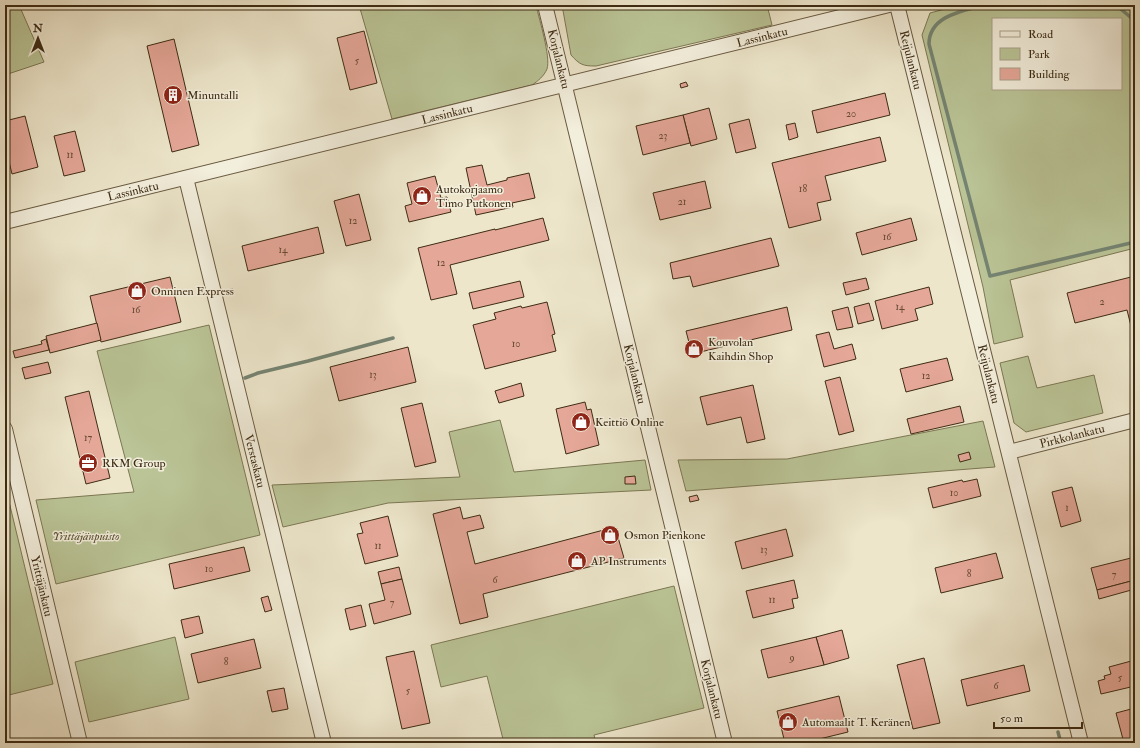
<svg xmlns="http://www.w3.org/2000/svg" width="1140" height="748" viewBox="0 0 1140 748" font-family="'IM FELL Double Pica',serif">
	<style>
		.green { fill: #bac496; stroke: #7c7854; fill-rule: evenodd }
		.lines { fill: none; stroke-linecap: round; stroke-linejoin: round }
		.stream { stroke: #758472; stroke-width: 3.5 }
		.building { fill: #e5a798; stroke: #3d2b13 }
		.minor-casing { stroke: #695a41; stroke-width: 16 }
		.minor { stroke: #f3efdd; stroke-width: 14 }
		.labels { text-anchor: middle; stroke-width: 3; stroke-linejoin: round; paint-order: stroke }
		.number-label { font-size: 10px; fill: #674a34 }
		.street-label { font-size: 12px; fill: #3d2b13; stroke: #f3efdd }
		.poi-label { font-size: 12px; fill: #3d2b13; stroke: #f3efdd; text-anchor: start }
		.park-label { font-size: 12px; font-style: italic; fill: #5c5134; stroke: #f3efdd }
	</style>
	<rect width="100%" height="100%" fill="#ede6cb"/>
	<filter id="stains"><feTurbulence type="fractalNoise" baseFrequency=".005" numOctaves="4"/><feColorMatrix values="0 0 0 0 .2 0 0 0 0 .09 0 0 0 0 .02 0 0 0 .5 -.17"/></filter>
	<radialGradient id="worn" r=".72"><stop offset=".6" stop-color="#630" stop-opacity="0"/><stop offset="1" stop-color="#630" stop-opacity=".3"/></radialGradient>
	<g class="green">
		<polygon points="5,5 19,5 44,62 5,75"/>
		<path d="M359,5h177c3,14 15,52 11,64 -3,7 -9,12 -15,16l-140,34z"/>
		<path d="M562,5h205l5,20 -176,41c-13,0 -16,-1 -25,-11z"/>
		<path d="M960,5h165l10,8v235l-125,32 13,57 -29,7 -11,-57 -61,-252 8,-22zM993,19h128v70h-128z"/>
		<polygon points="209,325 260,535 56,584 36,500 134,492 97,351"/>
		<polygon points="1028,356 1037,388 1094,375 1103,413 1026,432 1014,423 1000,363"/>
		<polygon points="500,420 514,472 645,460 651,490 388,503 283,527 272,485 460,477 449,432"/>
		<polygon points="983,421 995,467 686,491 678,460 787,459"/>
		<polygon points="5,485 53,684 5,696"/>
		<polygon points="674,586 704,708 594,735 596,743 504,743 487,676 441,687 431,645"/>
		<polygon points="175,637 189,699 89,722 75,662"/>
	</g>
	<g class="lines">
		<g class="stream">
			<path d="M984,5c-22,6 -55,11 -55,39l61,232 145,-34"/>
			<polyline points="1116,5 1135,21"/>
			<polyline points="245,378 258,373 308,361 393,338"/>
			<polyline points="1058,732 1061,743"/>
		</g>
	</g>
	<g class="building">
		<polygon points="364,31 377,83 350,90 337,38"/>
		<polygon points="174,39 199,145 172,152 147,46"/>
		<polygon points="686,82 688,86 681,88 680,84"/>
		<polygon points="885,93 890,115 817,133 812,111"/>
		<polygon points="709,108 717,139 691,146 683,115"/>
		<polygon points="683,115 690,143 643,155 636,126"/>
		<polygon points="25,116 38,167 12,174 5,145 5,121"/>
		<polygon points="749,119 756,148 736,153 729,124"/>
		<polygon points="795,123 798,137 789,140 786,125"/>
		<polygon points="75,131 85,171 64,176 54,136"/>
		<polygon points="880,137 886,161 825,176 831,200 817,203 821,220 789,228 772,163"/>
		<polygon points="482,165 487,185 507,180 507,178 529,173 535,198 512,203 513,207 476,215 466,168"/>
		<polygon points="435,176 441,198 447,197 451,212 409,222 405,206 412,204 407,183"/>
		<polygon points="705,181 711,208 660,220 653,193"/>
		<polygon points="359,194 371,240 346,246 334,201"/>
		<polygon points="543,218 549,240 450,265 457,294 431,300 418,248 495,229 495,230"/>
		<polygon points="911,218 917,240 862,255 856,233"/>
		<polygon points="318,227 324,253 248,271 242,246"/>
		<polygon points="771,238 779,266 693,287 690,276 673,279 670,263"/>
		<polygon points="1135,276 1135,342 1127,310 1075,323 1067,293"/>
		<polygon points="170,277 181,322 101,342 90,296"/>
		<polygon points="866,278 869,289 846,295 843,283"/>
		<polygon points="520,281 524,297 473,309 469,293"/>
		<polygon points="929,287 933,304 915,309 918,320 882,329 875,301"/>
		<polygon points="233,289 234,293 229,294 227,290"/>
		<polygon points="547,302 555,334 552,335 556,351 485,369 473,325 496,319 494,313 521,306 522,308"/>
		<polygon points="869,303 874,320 858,324 854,307"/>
		<polygon points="787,307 792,330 692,354 686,331"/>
		<polygon points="848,307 853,327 837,330 832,311"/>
		<polygon points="97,323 101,340 50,353 46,336"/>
		<polygon points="829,332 834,349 852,344 856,359 824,367 816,335"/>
		<polygon points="46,339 49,350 15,358 13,351 42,344 41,341"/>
		<polygon points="408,347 416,382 339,401 330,367"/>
		<polygon points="947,358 953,380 906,392 900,369"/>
		<polygon points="48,362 51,373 25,379 22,368"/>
		<polygon points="840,377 854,431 839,435 825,381"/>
		<polygon points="521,383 524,396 499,403 495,391"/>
		<polygon points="753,385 765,439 747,443 741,417 707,425 700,397"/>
		<polygon points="89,391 110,478 86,484 65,397"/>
		<polygon points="585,402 587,410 591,409 599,445 566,454 556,409"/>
		<polygon points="422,403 436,462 415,467 401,408"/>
		<polygon points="960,406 964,422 911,434 907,419"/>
		<polygon points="969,452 971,459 960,462 958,455"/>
		<polygon points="635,476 636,484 625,484 625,477"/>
		<polygon points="977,479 981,496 933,508 928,488 962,480 963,482"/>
		<polygon points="1072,487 1081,521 1061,527 1052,492"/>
		<polygon points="697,495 699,500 690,502 689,497"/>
		<polygon points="460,507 463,519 480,515 484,528 467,532 475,564 615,527 624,558 483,594 488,617 460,624 433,514"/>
		<polygon points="388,516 398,556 365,564 357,534 363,533 360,523"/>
		<polygon points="786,529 793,556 742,569 735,542"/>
		<polygon points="244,547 250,571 174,589 169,564"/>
		<polygon points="996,553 1003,578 941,593 935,568"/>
		<polygon points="1135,557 1135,580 1097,590 1091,568"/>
		<polygon points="399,567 402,579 381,584 378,572"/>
		<polygon points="402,579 411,614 374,624 369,604 385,600 381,584"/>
		<polygon points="794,580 798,598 792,599 794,608 753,618 746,591"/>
		<polygon points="1135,580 1135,589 1099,599 1097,590"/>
		<polygon points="268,596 272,610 265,612 261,598"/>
		<polygon points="361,605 366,626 350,630 345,609"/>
		<polygon points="199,616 203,633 185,638 181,620"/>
		<polygon points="842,630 849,658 824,665 816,637"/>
		<polygon points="816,637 824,665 768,678 761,650"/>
		<polygon points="254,639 261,668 198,683 191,654"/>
		<polygon points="414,651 430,723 402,729 386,657"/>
		<polygon points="924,658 940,723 913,729 897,665"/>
		<polygon points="1135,660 1135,686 1101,694 1098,681 1105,679 1104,676 1111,674 1109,667"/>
		<polygon points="1024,665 1030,691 967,706 961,680"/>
		<polygon points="284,688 288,709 272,712 267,691"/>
		<polygon points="839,696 848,732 803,743 785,743 777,711"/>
		<polygon points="1135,708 1135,743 1124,743 1116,713"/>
	</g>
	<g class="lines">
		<defs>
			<g id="minor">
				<polyline points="545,5 725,743"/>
				<polyline points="897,5 1081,743"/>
				<polyline points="186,178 324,743"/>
				<polyline points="5,222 889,5"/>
				<polyline points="5,429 80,743"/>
				<polyline points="1009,452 1135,420"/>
			</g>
		</defs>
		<use href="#minor" class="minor-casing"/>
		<use href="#minor" class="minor"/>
	</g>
	<defs>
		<symbol id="building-disc" viewBox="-11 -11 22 22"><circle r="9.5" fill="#8f2418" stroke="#f3efdd"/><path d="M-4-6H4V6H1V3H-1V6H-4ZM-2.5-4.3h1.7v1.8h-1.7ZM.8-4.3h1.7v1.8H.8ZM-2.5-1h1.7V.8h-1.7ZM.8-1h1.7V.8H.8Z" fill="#fff"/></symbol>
		<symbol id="shop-disc" viewBox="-11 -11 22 22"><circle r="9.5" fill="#8f2418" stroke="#f3efdd"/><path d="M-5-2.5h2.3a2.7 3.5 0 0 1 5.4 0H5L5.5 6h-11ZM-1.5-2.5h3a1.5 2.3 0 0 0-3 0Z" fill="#fff"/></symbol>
		<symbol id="office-disc" viewBox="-11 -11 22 22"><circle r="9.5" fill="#8f2418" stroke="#f3efdd"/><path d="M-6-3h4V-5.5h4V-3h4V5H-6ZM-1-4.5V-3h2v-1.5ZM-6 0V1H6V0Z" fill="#fff"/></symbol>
	</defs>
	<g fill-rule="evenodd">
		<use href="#building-disc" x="162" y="84" width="22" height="22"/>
		<use href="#shop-disc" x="411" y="185" width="22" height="22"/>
		<use href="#shop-disc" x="126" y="280" width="22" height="22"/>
		<use href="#shop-disc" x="683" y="338" width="22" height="22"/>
		<use href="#shop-disc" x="570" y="411" width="22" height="22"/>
		<use href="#office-disc" x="77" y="452" width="22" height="22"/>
		<use href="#shop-disc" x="599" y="524" width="22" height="22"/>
		<use href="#shop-disc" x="566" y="550" width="22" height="22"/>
		<use href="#shop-disc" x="777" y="711" width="22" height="22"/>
	</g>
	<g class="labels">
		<g class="number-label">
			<text x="357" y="64">5</text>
			<text x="851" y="117">20</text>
			<text x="663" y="139">23</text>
			<text x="70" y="158">11</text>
			<text x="803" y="192">18</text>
			<text x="682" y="205">21</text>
			<text x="353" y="224">12</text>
			<text x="887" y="240">16</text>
			<text x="283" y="253">14</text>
			<text x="441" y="266">12</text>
			<text x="1102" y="305">2</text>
			<text x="900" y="310">14</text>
			<text x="136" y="313">16</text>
			<text x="516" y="347">10</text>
			<text x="373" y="378">13</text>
			<text x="926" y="379">12</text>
			<text x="88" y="441">17</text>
			<text x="954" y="496">10</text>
			<text x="1067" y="511">1</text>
			<text x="378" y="549">11</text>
			<text x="764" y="553">13</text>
			<text x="209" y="572">10</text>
			<text x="969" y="577">8</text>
			<text x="1114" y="578">7</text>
			<text x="495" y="583">6</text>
			<text x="772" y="603">11</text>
			<text x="392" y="606">7</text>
			<text x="792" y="661">9</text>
			<text x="226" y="665">8</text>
			<text x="1120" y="681">5</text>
			<text x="996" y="689">6</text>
			<text x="408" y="694">5</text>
		</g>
		<g class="street-label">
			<text transform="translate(762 37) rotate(-14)" y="4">Lassinkatu</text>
			<text transform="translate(559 59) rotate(76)" y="4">Korjalankatu</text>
			<text transform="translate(911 60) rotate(76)" y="4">Reijulankatu</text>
			<text transform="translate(447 114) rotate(-14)" y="4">Lassinkatu</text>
			<text transform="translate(133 191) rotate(-13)" y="4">Lassinkatu</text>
			<text transform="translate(635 374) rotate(76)" y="4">Korjalankatu</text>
			<text transform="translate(989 374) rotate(76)" y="4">Reijulankatu</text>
			<text transform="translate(1072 436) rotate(-14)" y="4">Pirkkolankatu</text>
			<text transform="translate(255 461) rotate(76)" y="4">Verstaskatu</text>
			<text transform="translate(42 586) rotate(77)" y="4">Yrittäjänkatu</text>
			<text transform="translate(712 689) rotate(76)" y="4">Korjalankatu</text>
		</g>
		<g class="poi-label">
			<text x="187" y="99">Minuntalli</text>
			<text x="436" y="193">Autokorjaamo<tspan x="436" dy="14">Timo Putkonen</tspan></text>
			<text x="151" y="295">Onninen Express</text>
			<text x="708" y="346">Kouvolan<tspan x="708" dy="14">Kaihdin Shop</tspan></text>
			<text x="595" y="426">Keittiö Online</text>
			<text x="102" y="467">RKM Group</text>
			<text x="624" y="539">Osmon Pienkone</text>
			<text x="591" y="565">AP Instruments</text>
			<text x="802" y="726">Automaalit T. Keränen</text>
		</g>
		<g class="park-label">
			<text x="86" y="540">Yrittäjänpuisto</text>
		</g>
	</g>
	<rect width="1140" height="748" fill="none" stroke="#ede6cb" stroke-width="20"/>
	<rect x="6" y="6" width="1128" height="736" fill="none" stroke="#3d2b13" stroke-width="2"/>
	<rect x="10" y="10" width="1120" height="728" fill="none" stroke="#3d2b13"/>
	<rect x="992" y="18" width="130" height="72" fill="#f3efdd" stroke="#aaa18c"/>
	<rect x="1000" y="31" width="20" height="6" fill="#f3efdd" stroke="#aaa18c"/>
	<text x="1028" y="38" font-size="12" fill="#3d2b13">Road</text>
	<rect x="1000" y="48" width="20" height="12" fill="#bac496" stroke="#aaa18c"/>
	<text x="1028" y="58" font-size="12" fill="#3d2b13">Park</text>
	<rect x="1000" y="68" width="20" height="12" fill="#e5a798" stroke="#aaa18c"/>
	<text x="1028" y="78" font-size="12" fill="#3d2b13">Building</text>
	<g transform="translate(38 38)" stroke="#f3efdd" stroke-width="3" paint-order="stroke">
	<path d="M0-3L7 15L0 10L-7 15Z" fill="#3d2b13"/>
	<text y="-6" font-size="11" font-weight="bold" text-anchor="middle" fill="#3d2b13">N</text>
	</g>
	<path d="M994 722v6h88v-6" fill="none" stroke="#3d2b13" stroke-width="2"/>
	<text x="1000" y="722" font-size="12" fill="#3d2b13" stroke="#f3efdd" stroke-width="3" paint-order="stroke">50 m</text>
	<rect width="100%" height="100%" filter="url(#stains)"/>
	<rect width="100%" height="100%" fill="url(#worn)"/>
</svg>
